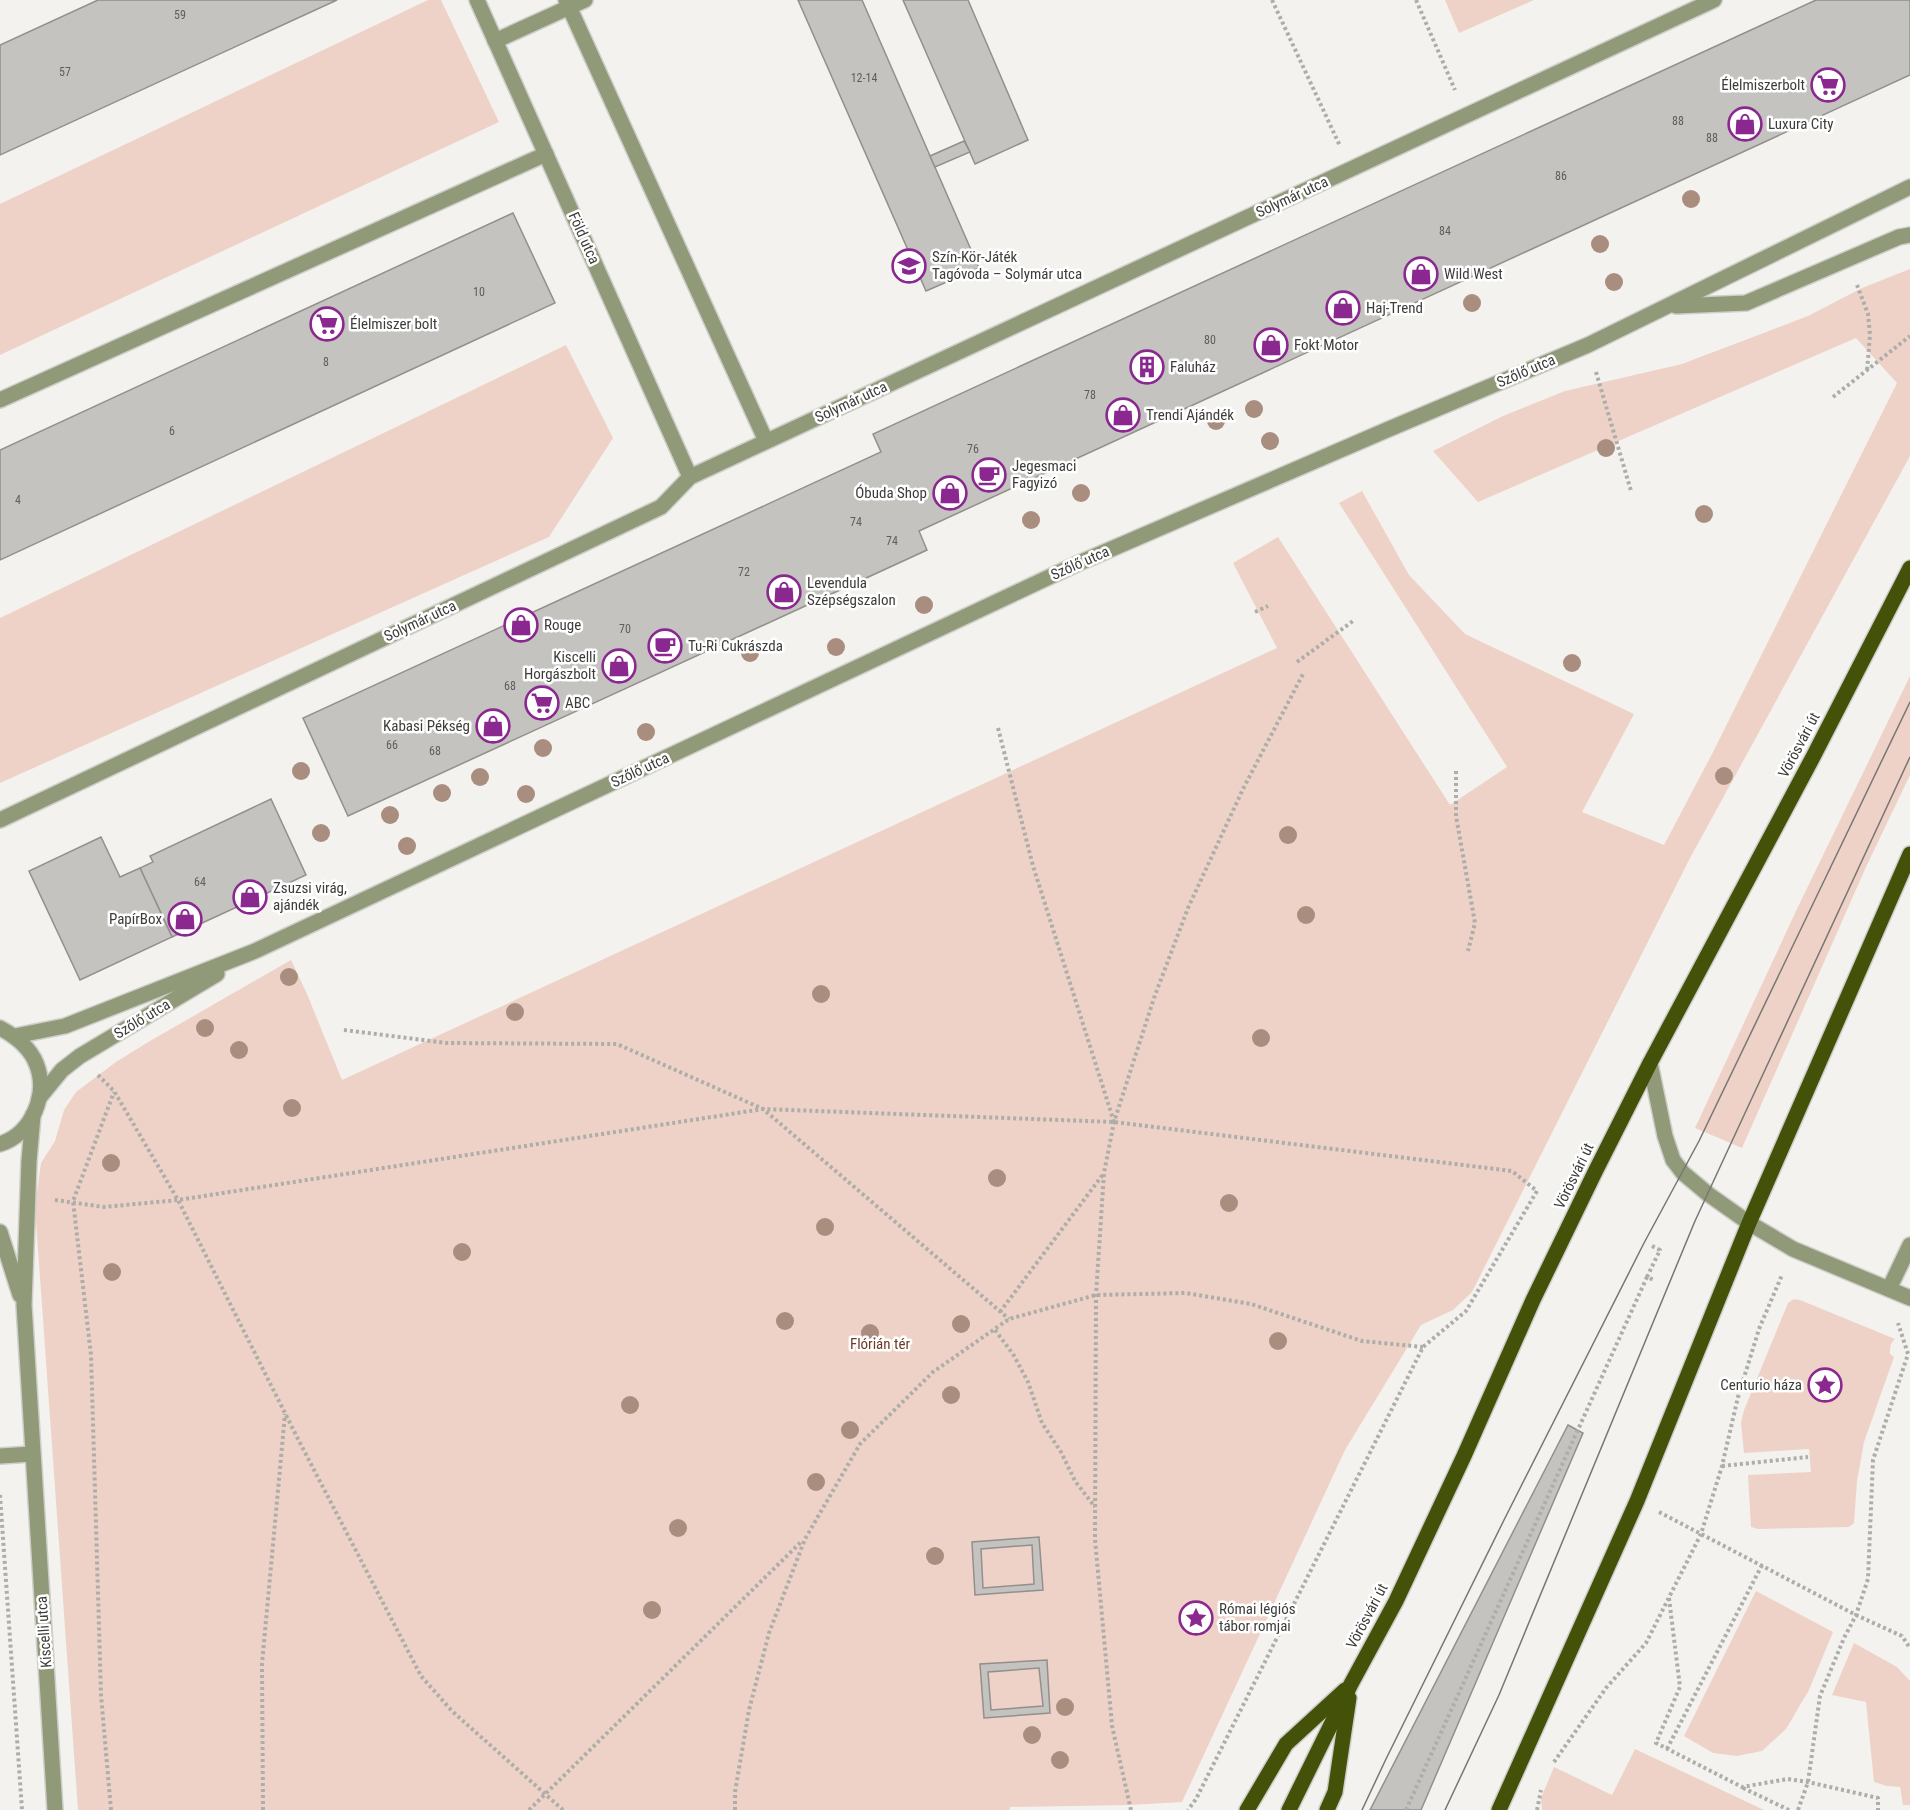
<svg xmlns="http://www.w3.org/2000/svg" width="1910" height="1810" viewBox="0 0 1910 1810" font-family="'Roboto Condensed',sans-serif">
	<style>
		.green { fill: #efd2c7 }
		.building { fill: #c5c3c0; stroke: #928f8c; stroke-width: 1.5; fill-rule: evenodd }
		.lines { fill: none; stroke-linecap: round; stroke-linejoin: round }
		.minor-casing { stroke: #cececa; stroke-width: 18 }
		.major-casing { stroke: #cececa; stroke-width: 18 }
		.path { stroke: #adada9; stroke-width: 4; stroke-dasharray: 3 3; stroke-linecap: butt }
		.minor { stroke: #909a78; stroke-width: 15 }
		.major { stroke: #435109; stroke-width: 15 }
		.tram { stroke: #777674; stroke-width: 1.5 }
		.tree { fill: #a98d7f }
		.labels { text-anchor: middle; stroke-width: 5; stroke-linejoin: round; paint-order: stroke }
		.number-label { font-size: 12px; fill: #5e5e5c }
		.poi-label { font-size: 15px; fill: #3c3c3a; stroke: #fff; text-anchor: start }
		.street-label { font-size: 15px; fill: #3c3c3a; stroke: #fff }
		.park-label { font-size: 15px; fill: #6d3a25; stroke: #fff }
	</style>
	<rect width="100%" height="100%" fill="#f3f2ee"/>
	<g class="green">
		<polygon points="428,0 441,0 499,122 0,355 0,204"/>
		<polygon points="1445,0 1534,0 1459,33"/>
		<polygon points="1910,269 1910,456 1689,860 1472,1292 1453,1310 1421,1325 1345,1450 1182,1802 1129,1805 1010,1807 1010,1810 78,1810 35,1207 41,1163 55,1141 64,1110 76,1092 116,1062 150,1041 291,960 307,994 342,1080 1277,648 1233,563 1278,537 1450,805 1507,767 1339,503 1362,491 1409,575 1465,634 1634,714 1582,812 1664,845 1712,754 1897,383 1856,338 1478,502 1433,451 1503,416 1565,391 1682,364 1808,316 1862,288"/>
		<polygon points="566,345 613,438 549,537 0,783 0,618"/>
		<polygon points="1910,676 1910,775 1866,867 1742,1148 1695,1128 1796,911"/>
		<path d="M1794,1299l6,1 95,39c-5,4 -5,9 -5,15l4,3 -30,85 -7,39 -3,42 -5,4 -91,2 -7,-2 -3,-52 63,-3 -2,-23 -65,4 -3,-30 3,-13 44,-107z"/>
		<polygon points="1756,1591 1833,1632 1809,1690 1786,1729 1762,1751 1737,1756 1713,1753 1684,1736"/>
		<polygon points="1854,1643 1897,1667 1910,1681 1910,1805 1903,1805 1900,1787 1887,1786 1874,1782 1866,1702 1832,1695"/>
		<polygon points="1635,1749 1764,1810 1542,1810 1541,1798 1554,1767 1612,1795"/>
	</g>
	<g class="building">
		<polygon points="98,0 337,0 0,155 0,45"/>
		<polygon points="798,0 862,0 979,268 926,291"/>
		<polygon points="903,0 968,0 1028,140 975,164"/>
		<polygon points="1816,0 1910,0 1910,75 919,531 927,550 348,816 303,718 881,452 873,434"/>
		<polygon points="964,141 970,152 935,167 930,156"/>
		<polygon points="513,213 555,303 0,560 0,450"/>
		<polygon points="271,799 306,875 172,937 140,868 153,862 150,856"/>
		<polygon points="101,837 120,877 140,868 172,937 80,980 29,871"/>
		<polygon points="1568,1425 1583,1433 1421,1810 1370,1810"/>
		<path d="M1039,1537l4,53 -68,5 -3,-53zM1032,1545l2,39 -51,4 -2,-39z"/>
		<path d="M1047,1660l3,53 -66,5 -4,-54zM1039,1668l4,38 -52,4 -3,-38z"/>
	</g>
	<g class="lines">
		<defs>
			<g id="minor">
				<polyline points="477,0 690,477"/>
				<polyline points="566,0 766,441"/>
				<polyline points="495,41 585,0"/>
				<polyline points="1676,306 1746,303 1899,237 1910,235"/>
				<polyline points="0,400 546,154"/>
				<polyline points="0,820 661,507 690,477 1714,0"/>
				<path d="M0,1028c15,8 29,18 36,35 13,31 -4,71 -36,81"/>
				<polyline points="15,1036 65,1026 255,951 1079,563 1389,429 1588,345 1910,187"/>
				<polyline points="1650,1063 1665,1136 1673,1160 1683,1173 1708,1194 1749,1223 1793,1249 1910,1298"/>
				<polyline points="39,1098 62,1070 80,1056 217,974"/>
				<polyline points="33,1115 29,1161 24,1305 55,1810"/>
				<polyline points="0,1232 20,1295"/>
				<polyline points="1889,1289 1910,1245"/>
				<polyline points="0,1456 32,1454"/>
			</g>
			<g id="major">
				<polyline points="1247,1810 1286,1744 1345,1690"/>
				<polyline points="1289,1810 1351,1684 1396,1601 1464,1456 1533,1300 1595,1172 1650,1063 1813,757 1910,568"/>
				<polyline points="1327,1810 1335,1792 1349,1698"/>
				<polyline points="1499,1810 1637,1501 1749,1223 1910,854"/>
			</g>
		</defs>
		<use href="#minor" class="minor-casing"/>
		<use href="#major" class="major-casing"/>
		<g class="path">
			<polyline points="1272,0 1340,146"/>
			<polyline points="1416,0 1455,90"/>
			<polyline points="1857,285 1868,314 1870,335 1867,371"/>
			<polyline points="1596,372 1631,491"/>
			<polyline points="1833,397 1910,336"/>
			<polyline points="1255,612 1268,606"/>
			<polyline points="1297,662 1353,621"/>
			<polyline points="998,728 1033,866 1114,1122"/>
			<polyline points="1456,771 1456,816 1475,923 1468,951"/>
			<polyline points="344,1030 447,1043 617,1044 763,1109 1114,1122 1512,1171 1537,1191 1466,1311 1423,1347 1196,1799 1188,1810"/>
			<polyline points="98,1075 114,1091 178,1200 298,1439 421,1676 452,1711 563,1810"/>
			<polyline points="55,1200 104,1207 178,1200 763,1109 1009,1319"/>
			<polyline points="1652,1246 1660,1250 1647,1277 1654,1280"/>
			<polyline points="1000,1312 1104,1173"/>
			<polyline points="995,1330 1013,1354 1028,1382 1042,1423 1061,1452 1075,1481 1095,1507"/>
			<polyline points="1722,1466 1808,1457"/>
			<polyline points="0,1495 22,1810"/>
			<polyline points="1659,1512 1856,1615 1902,1636 1910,1648"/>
			<polyline points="1669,1598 1680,1687 1656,1743 1742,1787 1788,1779 1808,1782 1878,1798 1878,1810"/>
			<polyline points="1667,1749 1762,1565"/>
			<polyline points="1554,1762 1606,1688 1646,1643 1701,1534 1722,1466 1738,1397 1759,1329 1782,1275"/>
			<polyline points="1743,1788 1789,1810"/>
			<polyline points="111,1810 101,1695 91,1355 73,1201 114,1092"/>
			<polyline points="263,1810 262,1664 285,1414"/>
			<polyline points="529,1810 802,1541"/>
			<polyline points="735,1810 735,1792 749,1710 769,1633 805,1539 860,1444 933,1372 1009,1319 1096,1295 1186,1293 1251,1304 1362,1341 1423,1347"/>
			<polyline points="1131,1810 1112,1726 1095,1539 1096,1295 1104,1173 1114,1122 1154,998 1188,908 1243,789 1303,674"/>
			<polyline points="1406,1810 1647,1277"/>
			<polyline points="1537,1810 1541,1790"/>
			<polyline points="1798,1810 1808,1782 1820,1696 1844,1638 1856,1615 1868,1579 1873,1460 1908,1354 1898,1323"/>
		</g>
		<use href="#minor" class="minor"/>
		<use href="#major" class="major"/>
		<g class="tram">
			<polyline points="1362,1810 1386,1759 1505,1518 1644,1243 1699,1141 1910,702"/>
			<polyline points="1445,1810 1499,1695 1695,1221 1910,757"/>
		</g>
	</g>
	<g class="tree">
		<circle cx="1691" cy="199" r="9"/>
		<circle cx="1600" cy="244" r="9"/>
		<circle cx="1614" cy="282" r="9"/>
		<circle cx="1472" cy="303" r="9"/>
		<circle cx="1254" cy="409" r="9"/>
		<circle cx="1216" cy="421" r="9"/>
		<circle cx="1270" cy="441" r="9"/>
		<circle cx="1606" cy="448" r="9"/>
		<circle cx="1081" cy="493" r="9"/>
		<circle cx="1704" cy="514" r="9"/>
		<circle cx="1031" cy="520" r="9"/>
		<circle cx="924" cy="605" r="9"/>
		<circle cx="836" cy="647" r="9"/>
		<circle cx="750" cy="653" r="9"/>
		<circle cx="1572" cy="663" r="9"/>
		<circle cx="646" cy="732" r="9"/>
		<circle cx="543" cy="748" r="9"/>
		<circle cx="301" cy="771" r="9"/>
		<circle cx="1724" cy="776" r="9"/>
		<circle cx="480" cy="777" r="9"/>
		<circle cx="442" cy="793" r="9"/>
		<circle cx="526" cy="794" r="9"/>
		<circle cx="390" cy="815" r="9"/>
		<circle cx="321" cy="833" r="9"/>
		<circle cx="1288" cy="835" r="9"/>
		<circle cx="407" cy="846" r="9"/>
		<circle cx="1306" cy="915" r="9"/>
		<circle cx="289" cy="977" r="9"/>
		<circle cx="821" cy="994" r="9"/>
		<circle cx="515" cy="1012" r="9"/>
		<circle cx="205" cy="1028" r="9"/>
		<circle cx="1261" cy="1038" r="9"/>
		<circle cx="239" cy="1050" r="9"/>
		<circle cx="292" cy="1108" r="9"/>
		<circle cx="111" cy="1163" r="9"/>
		<circle cx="997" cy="1178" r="9"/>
		<circle cx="1229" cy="1203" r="9"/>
		<circle cx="825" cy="1227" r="9"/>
		<circle cx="462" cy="1252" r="9"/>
		<circle cx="112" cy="1272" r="9"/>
		<circle cx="785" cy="1321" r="9"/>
		<circle cx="961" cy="1324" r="9"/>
		<circle cx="870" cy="1333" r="9"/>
		<circle cx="1278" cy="1341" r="9"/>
		<circle cx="951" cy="1395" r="9"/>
		<circle cx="630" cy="1405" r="9"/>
		<circle cx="850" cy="1430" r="9"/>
		<circle cx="816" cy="1482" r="9"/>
		<circle cx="678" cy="1528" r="9"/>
		<circle cx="935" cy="1556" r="9"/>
		<circle cx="652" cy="1610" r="9"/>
		<circle cx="1065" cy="1707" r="9"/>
		<circle cx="1032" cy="1735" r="9"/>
		<circle cx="1060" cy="1760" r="9"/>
	</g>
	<defs>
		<symbol id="supermarket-ring" viewBox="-11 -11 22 22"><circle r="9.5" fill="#fff" stroke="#8a2890" stroke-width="1.5"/><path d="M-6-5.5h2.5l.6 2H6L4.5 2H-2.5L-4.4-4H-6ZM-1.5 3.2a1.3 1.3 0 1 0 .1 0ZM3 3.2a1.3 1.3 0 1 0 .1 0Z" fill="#8a2890"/></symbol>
		<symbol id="shop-ring" viewBox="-11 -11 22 22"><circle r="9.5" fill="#fff" stroke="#8a2890" stroke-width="1.5"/><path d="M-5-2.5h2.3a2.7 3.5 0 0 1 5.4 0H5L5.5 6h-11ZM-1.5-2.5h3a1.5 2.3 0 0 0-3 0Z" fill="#8a2890"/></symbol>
		<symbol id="school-ring" viewBox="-11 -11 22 22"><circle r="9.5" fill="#fff" stroke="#8a2890" stroke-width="1.5"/><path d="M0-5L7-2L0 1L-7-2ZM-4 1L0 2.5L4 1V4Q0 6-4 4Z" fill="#8a2890"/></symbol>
		<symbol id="building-ring" viewBox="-11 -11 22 22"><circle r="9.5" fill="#fff" stroke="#8a2890" stroke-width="1.5"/><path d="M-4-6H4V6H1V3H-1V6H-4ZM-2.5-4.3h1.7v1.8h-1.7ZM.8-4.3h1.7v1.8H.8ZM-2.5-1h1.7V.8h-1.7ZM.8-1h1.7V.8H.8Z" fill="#8a2890"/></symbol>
		<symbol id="cafe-ring" viewBox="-11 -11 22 22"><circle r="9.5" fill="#fff" stroke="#8a2890" stroke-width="1.5"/><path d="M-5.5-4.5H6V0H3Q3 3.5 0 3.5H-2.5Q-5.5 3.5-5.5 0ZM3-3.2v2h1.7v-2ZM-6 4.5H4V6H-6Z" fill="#8a2890"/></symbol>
		<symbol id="sight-ring" viewBox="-11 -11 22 22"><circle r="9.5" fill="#fff" stroke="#8a2890" stroke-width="1.5"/><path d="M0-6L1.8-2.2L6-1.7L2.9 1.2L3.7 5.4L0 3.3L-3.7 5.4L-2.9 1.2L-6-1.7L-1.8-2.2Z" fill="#8a2890"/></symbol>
	</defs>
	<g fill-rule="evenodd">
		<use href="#supermarket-ring" x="1809" y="66" width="38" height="38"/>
		<use href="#shop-ring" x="1726" y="105" width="38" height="38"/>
		<use href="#school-ring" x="890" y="247" width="38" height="38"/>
		<use href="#shop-ring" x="1402" y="255" width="38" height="38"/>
		<use href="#shop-ring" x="1324" y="289" width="38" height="38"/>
		<use href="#supermarket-ring" x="308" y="305" width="38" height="38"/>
		<use href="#shop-ring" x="1252" y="326" width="38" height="38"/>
		<use href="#building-ring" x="1128" y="348" width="38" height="38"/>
		<use href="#shop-ring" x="1104" y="396" width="38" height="38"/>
		<use href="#cafe-ring" x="970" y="456" width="38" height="38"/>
		<use href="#shop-ring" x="931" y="474" width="38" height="38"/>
		<use href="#shop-ring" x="765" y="573" width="38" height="38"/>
		<use href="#shop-ring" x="502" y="606" width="38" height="38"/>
		<use href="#cafe-ring" x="646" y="627" width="38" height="38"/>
		<use href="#shop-ring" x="600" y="647" width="38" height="38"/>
		<use href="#supermarket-ring" x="523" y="684" width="38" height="38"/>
		<use href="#shop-ring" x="474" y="707" width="38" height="38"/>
		<use href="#shop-ring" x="231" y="878" width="38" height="38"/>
		<use href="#shop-ring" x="166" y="900" width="38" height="38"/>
		<use href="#sight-ring" x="1806" y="1366" width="38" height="38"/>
		<use href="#sight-ring" x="1177" y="1599" width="38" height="38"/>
	</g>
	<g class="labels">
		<g class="number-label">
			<text x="180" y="19">59</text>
			<text x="65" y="76">57</text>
			<text x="864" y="82">12-14</text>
			<text x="1678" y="125">88</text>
			<text x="1712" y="142">88</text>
			<text x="1561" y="180">86</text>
			<text x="1445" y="235">84</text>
			<text x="479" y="296">10</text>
			<text x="1210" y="344">80</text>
			<text x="326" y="366">8</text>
			<text x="1090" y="399">78</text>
			<text x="172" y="435">6</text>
			<text x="973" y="453">76</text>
			<text x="18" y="504">4</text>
			<text x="856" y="526">74</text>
			<text x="892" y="545">74</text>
			<text x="744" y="576">72</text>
			<text x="625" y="633">70</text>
			<text x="510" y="690">68</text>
			<text x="392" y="749">66</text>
			<text x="435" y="755">68</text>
			<text x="200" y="886">64</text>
		</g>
		<g class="poi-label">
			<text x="1805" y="90" text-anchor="end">Élelmiszerbolt</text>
			<text x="1768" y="129">Luxura City</text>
			<text x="932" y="262">Szín-Kör-Játék<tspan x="932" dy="17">Tagóvoda – Solymár utca</tspan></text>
			<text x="1444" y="279">Wild West</text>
			<text x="1366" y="313">Haj-Trend</text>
			<text x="350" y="329">Élelmiszer bolt</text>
			<text x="1294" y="350">Fokt Motor</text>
			<text x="1170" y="372">Faluház</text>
			<text x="1146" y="420">Trendi Ajándék</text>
			<text x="1012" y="471">Jegesmaci<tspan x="1012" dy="17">Fagyizó</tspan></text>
			<text x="927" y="498" text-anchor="end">Óbuda Shop</text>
			<text x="807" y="588">Levendula<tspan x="807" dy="17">Szépségszalon</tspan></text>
			<text x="544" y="630">Rouge</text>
			<text x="688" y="651">Tu-Ri Cukrászda</text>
			<text x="596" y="662" text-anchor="end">Kiscelli<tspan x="596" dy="17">Horgászbolt</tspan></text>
			<text x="565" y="708">ABC</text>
			<text x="470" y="731" text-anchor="end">Kabasi Pékség</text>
			<text x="273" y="893">Zsuzsi virág,<tspan x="273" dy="17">ajándék</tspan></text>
			<text x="162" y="924" text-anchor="end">PapírBox</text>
			<text x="1802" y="1390" text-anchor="end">Centurio háza</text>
			<text x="1219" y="1614">Római légiós<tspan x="1219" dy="17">tábor romjai</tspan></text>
		</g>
		<g class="street-label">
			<text transform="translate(1292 197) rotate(-25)" y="5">Solymár utca</text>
			<text transform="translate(584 238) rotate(66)" y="5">Föld utca</text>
			<text transform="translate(1526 371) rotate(-23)" y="5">Szőlő utca</text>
			<text transform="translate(851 402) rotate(-25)" y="5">Solymár utca</text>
			<text transform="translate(1080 563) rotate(-24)" y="5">Szőlő utca</text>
			<text transform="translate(420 621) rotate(-25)" y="5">Solymár utca</text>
			<text transform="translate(1799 745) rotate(-62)" y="5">Vörösvári út</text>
			<text transform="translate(640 770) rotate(-25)" y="5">Szőlő utca</text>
			<text transform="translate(142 1019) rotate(-31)" y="5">Szőlő utca</text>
			<text transform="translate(1574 1176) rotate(-64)" y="5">Vörösvári út</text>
			<text transform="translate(1367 1616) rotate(-62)" y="5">Vörösvári út</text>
			<text transform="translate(44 1632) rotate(-94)" y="5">Kiscelli utca</text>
		</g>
		<g class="park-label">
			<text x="880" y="1349">Flórián tér</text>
		</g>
	</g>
</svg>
